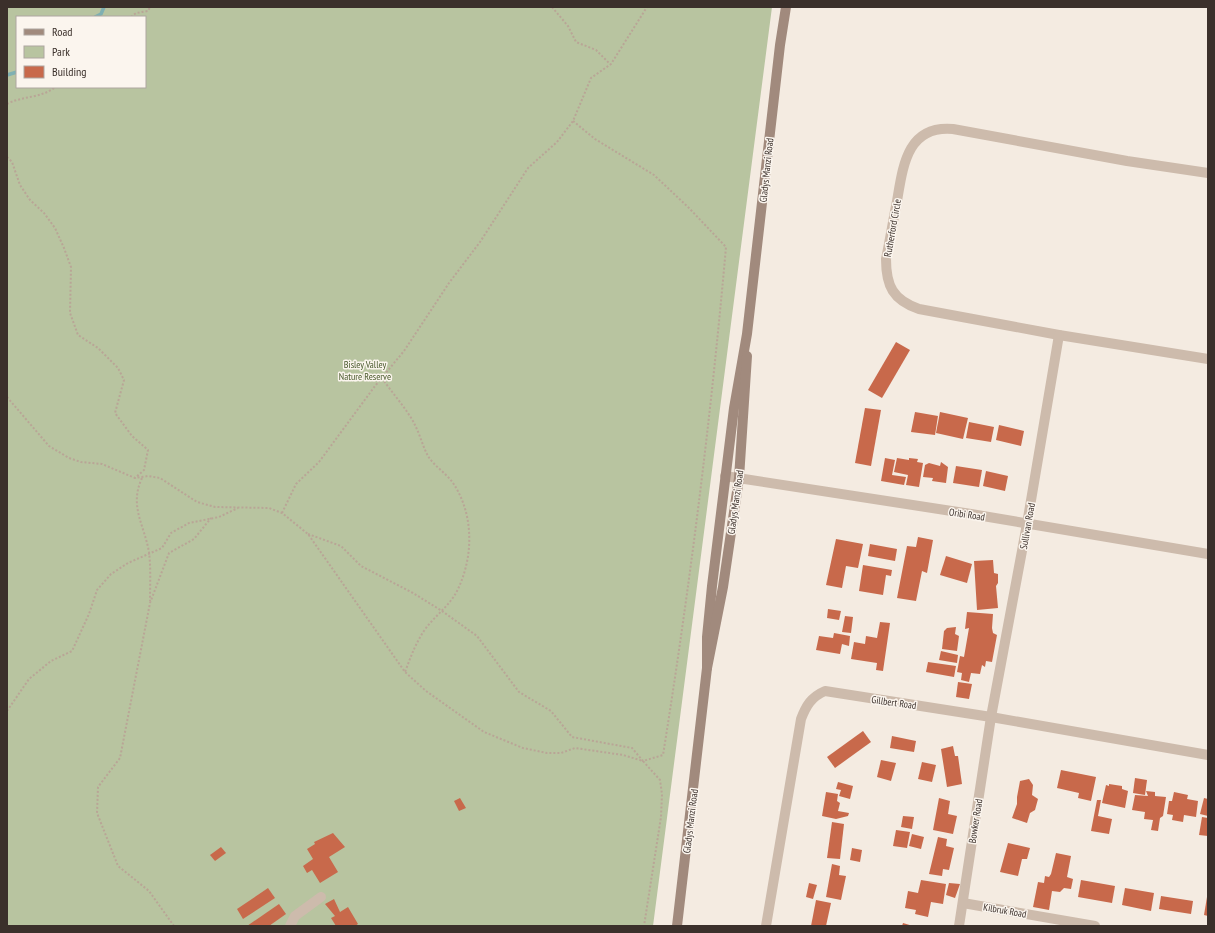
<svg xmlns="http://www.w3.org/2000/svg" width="1215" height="933" viewBox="0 0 1215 933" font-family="'PT Sans Narrow',sans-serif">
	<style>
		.green { fill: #b8c4a0; fill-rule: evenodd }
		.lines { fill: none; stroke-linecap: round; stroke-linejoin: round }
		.stream { stroke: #7fb0b2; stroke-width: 3.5 }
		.building { fill: #c8694b }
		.path { stroke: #b9a596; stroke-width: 2; stroke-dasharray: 2 2; stroke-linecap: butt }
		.minor { stroke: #cdbbac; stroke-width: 10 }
		.tertiary { stroke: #cdbbac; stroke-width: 10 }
		.secondary { stroke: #a18a7d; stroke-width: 10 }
		.labels { text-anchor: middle; stroke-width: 3; stroke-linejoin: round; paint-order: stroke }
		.street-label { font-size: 10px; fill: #3b302b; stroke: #fbf5ee }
		.park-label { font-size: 10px; fill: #4a5a2e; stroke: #fbf5ee }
	</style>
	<rect width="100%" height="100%" fill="#f4ebe1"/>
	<path class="green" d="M7,7h765l-119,919h-646zM17,17h128v70h-128z"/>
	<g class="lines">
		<g class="stream">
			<polyline points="95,17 101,14 104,7"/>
			<polyline points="7,75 17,72"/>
		</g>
	</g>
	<g class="building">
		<polygon points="896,342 910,350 882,398 868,390"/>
		<polygon points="865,408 881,410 871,466 855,463"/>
		<polygon points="915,412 938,416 935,435 911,432"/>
		<polygon points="940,412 968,418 963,439 936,433"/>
		<polygon points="969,422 994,427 991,442 966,438"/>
		<polygon points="999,425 1024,431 1021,446 996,440"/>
		<polygon points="885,458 895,460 892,475 906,477 904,485 881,481"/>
		<polygon points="897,458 909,460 909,458 918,459 917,462 923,463 919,487 906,485 908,475 894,472"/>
		<polygon points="941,462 948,467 946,483 932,481 933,478 923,477 925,465 929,463 940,466"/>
		<polygon points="956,466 982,470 979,487 953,483"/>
		<polygon points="986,471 1008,476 1005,491 983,486"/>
		<polygon points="918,537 933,540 927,573 922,571 916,601 897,598 907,546 916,547"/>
		<polygon points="836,539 863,544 858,568 846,566 842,588 826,585"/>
		<polygon points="870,544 897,549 895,561 868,556"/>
		<polygon points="946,556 972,564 967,583 940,575"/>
		<polygon points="993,560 994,573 998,574 998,583 996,586 998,608 977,610 974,561"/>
		<polygon points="863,565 892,570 891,576 886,575 883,595 859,591"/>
		<polygon points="828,609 841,611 839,620 827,618"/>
		<polygon points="967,612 993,614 992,628 993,633 997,635 992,662 986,661 985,667 982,665 980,674 971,673 969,682 961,680 962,673 957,672 960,656 964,657 969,628 965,629"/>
		<polygon points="845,616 853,617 851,633 842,632"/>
		<polygon points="880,622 890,623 883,671 876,670 877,663 851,659 854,642 865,644 866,636 877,638"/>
		<polygon points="956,627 955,634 959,636 957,651 942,649 944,631 947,628"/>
		<polygon points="834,633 850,636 849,646 842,644 840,654 816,650 819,636 833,638"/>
		<polygon points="941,651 958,655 957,663 939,660"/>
		<polygon points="928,662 956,666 954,677 926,672"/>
		<polygon points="958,682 972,684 969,699 956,697"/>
		<polygon points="863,731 871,742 835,768 827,757"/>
		<polygon points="892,736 916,741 914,752 890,748"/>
		<polygon points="953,746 955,756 958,756 962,784 947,787 941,749"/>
		<polygon points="881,760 896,763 891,781 877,777"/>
		<polygon points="922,762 936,765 932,782 918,779"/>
		<polygon points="1061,770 1096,777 1091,801 1078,798 1079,793 1057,788"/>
		<polygon points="1135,778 1147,780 1145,795 1133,793"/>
		<polygon points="1029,779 1033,785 1032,795 1038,799 1035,810 1030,813 1027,823 1012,818 1017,804 1017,797 1020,781"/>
		<polygon points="838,782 853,786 850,799 839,796 841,790 836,789"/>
		<polygon points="1109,784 1122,786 1122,789 1128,791 1125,808 1102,803 1106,785 1109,786"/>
		<polygon points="1146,791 1155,792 1155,796 1166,797 1163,816 1160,818 1158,831 1151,830 1153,820 1144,819 1145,812 1132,810 1135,795 1148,796"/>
		<polygon points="826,792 838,794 837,801 840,803 838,811 849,813 848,816 836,819 822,816"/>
		<polygon points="1174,792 1188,795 1187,799 1198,801 1196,817 1184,815 1183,822 1172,820 1173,815 1167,814 1169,801 1172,801"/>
		<polygon points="460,798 466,808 459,811 454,801"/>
		<polygon points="939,798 950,801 948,814 957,816 953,834 933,830"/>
		<polygon points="1204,798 1208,799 1208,816 1200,814"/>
		<polygon points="1097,800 1101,800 1098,816 1112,819 1109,834 1091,831"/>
		<polygon points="903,816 914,817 912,829 901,827"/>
		<polygon points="1202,817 1208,818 1208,836 1199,835"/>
		<polygon points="832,822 844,824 840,859 827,858"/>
		<polygon points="896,830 910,832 907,848 893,846"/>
		<polygon points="333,833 345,847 329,857 338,872 320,883 312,870 307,873 303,866 313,859 307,849 315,844 314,842"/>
		<polygon points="912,834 924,837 921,849 909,846"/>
		<polygon points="938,837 947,839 946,846 954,848 949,870 943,869 942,876 929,874"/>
		<polygon points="1008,843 1030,848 1027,859 1022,859 1018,876 1000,872"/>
		<polygon points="221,847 226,853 215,861 210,855"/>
		<polygon points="852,848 862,850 860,862 850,860"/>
		<polygon points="1056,853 1071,856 1067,877 1073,879 1071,889 1064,888 1060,892 1052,891 1049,910 1033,907 1038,882 1044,883 1045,876 1049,877 1051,874"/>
		<polygon points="832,864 840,866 839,875 846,876 841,900 826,897"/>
		<polygon points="921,880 946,884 943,904 931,902 928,917 915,914 916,910 905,908 908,891 918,893"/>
		<polygon points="1081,880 1115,886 1112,903 1078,897"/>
		<polygon points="809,883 817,885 813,899 806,897"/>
		<polygon points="949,883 960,884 955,898 946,895"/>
		<polygon points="268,888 275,898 243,919 237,909"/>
		<polygon points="1125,888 1154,893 1151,911 1122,905"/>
		<polygon points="1161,896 1193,901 1191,914 1159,909"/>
		<polygon points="1207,897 1208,897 1208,916 1204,915"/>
		<polygon points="334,899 340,912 348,907 358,924 355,926 336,926 331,918 335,916 325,904"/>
		<polygon points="816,900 831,903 826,926 811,926"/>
		<polygon points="279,904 286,914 269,926 247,926"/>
		<polygon points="903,923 913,926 902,926"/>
	</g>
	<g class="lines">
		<g class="path">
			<polyline points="552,7 568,26 576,42 596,50 610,64"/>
			<polyline points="131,17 136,13 148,11 150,7"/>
			<path d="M7,104c14,-8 36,-6 48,-17"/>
			<polyline points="7,157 12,162 20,185 30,200 44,213 55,228 64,248 71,267 70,313 78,335 98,348 118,368 124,380 115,413 132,436 148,450 144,470 135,478"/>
			<path d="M382,378c10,15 25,31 33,47 5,10 8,22 13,31 6,10 18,17 25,27 21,31 21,74 4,108 -7,14 -21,24 -31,37 -10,14 -15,28 -21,44"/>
			<polyline points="7,397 49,446 69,458 81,462 102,464 135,478 148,476 160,478 197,502 215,507 269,508 282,513 308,534 405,672 426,691 484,732 523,748 547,753 561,753 575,748 623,755 643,761 660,780 662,794 661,817 644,926"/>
			<path d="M142,478c-13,28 2,46 7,74 2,16 1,33 1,49"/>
			<polyline points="282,513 296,484 319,462 375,386 404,351 449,283 480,242 528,168 557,142 573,121 591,78 611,64 647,7"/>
			<path d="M308,534l33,12 20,20 52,27 29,18 35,25 42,56 32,19 21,26 60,11 11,13 20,-6c27,-169 48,-338 63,-508l-37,-39 -35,-33 -59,-36 -22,-18"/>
			<polyline points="7,711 29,679 51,661 72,651 89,614 97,590 111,574 128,563 162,548 171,533 189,523 219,517 238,508"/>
			<polyline points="174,926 149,891 118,866 97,813 98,787 120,758 150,603 169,553 194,539 211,518"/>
		</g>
		<g class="minor">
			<path d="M1208,173l-81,-12 -174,-32c-46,-4 -50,37 -56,72 -4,20 -7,39 -11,58 0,27 7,41 33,50l140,26 149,24"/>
			<polyline points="963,903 1095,926"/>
			<polyline points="290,926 295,916 321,897"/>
			<path d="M766,926l35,-207c5,-13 10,-22 24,-28l166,26 217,38"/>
			<polyline points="959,926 991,717 1027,524 1059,335"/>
		</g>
		<polyline class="tertiary" points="725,476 971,514 1208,554"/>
		<g class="secondary">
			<polyline points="707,668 707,637 712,586 734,408 747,334 780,45 786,7"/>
			<polyline points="677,926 707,668 723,587 739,478 747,356"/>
		</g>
	</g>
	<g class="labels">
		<g class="street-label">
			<text transform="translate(766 170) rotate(-84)" y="4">Gladys Manzi Road</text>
			<text transform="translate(892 228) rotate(-80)" y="4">Rutherford Circle</text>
			<text transform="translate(735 502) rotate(-82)" y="4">Gladys Manzi Road</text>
			<text transform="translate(967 514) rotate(9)" y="4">Oribi Road</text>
			<text transform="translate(1027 526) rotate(-80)" y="4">Sullivan Road</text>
			<text transform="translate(894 702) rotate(8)" y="4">Gillbert Road</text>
			<text transform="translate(690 821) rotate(-83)" y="4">Gladys Manzi Road</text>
			<text transform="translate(975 821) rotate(-81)" y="4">Bowker Road</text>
			<text transform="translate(1005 910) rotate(10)" y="4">Kilbruk Road</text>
		</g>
		<g class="park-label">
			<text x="365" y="368">Bisley Valley<tspan x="365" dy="12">Nature Reserve</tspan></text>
		</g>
	</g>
	<rect width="1215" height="933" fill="none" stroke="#3b302b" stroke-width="16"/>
	<rect x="16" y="16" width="130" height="72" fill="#fbf5ee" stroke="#aea6a0"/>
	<rect x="24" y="29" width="20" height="6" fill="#a18a7d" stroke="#aea6a0"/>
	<text x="52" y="36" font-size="12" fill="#3b302b">Road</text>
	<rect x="24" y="46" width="20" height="12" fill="#b8c4a0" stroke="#aea6a0"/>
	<text x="52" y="56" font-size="12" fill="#3b302b">Park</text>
	<rect x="24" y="66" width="20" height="12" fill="#c8694b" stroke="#aea6a0"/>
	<text x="52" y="76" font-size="12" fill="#3b302b">Building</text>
</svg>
